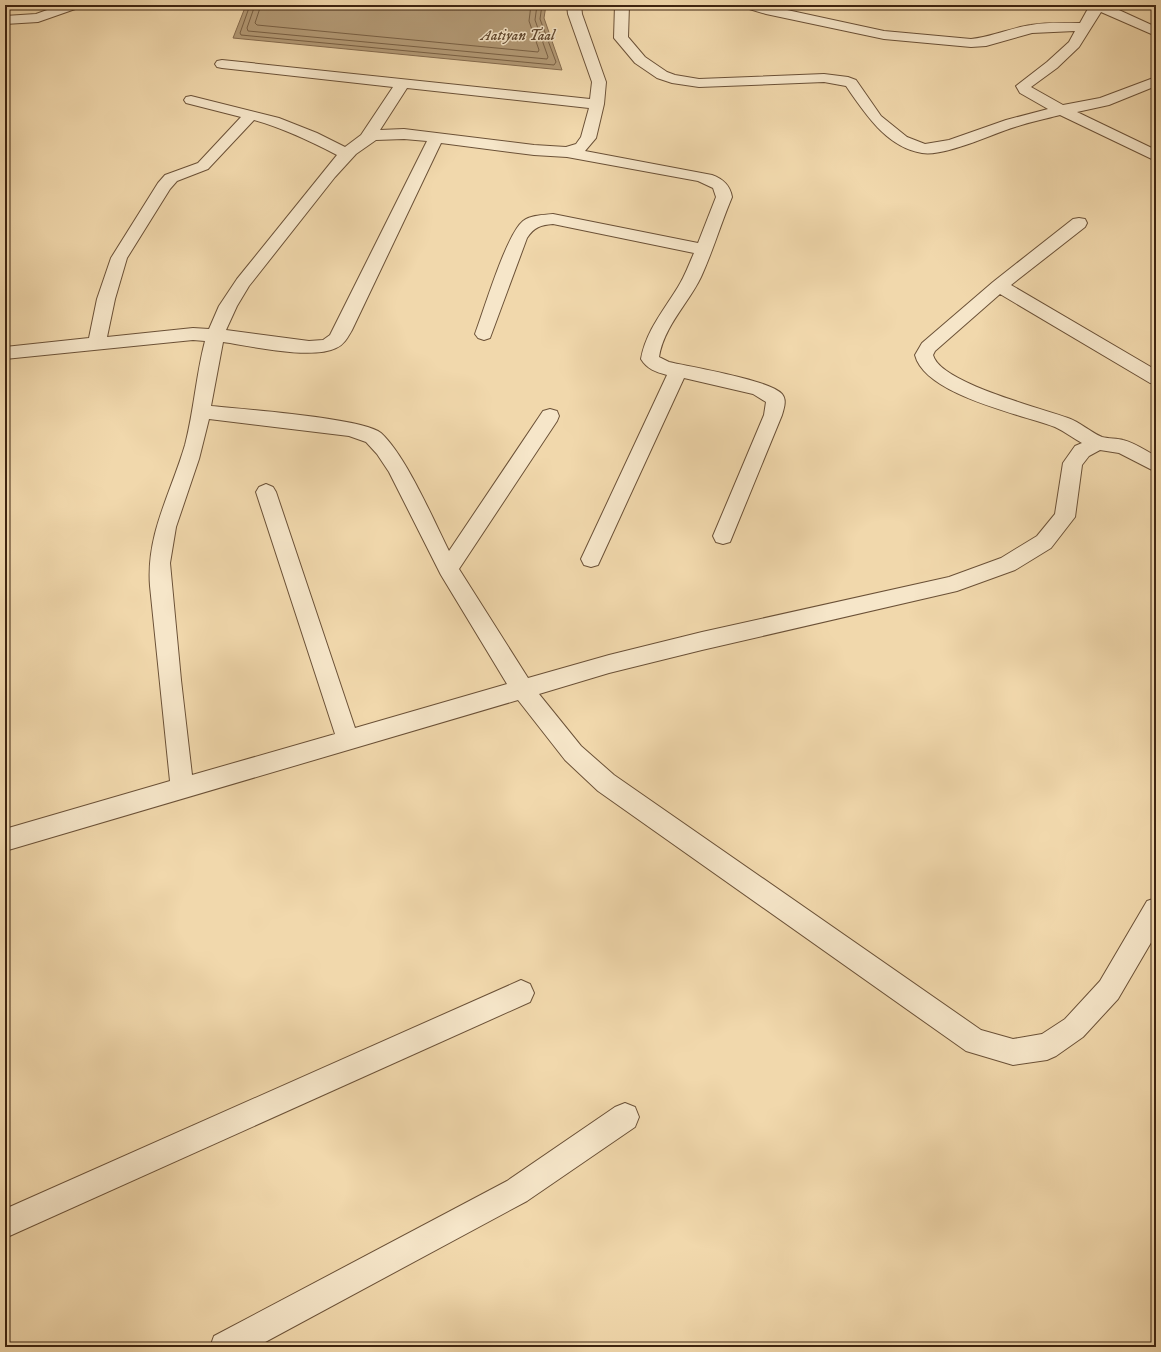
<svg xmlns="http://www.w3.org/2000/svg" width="1161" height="1352" viewBox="0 0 1161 1352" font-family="'IM FELL DW Pica',serif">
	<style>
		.water { fill: #b49b77; stroke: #856b4e }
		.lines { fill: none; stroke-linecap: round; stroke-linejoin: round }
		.shore { stroke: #796044; stroke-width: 1 }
		.minor-casing { stroke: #6b5137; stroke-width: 2 }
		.minor { fill: #f6e6c9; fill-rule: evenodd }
		.labels { text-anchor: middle; stroke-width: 3; stroke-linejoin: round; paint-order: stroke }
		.far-water-label { font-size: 15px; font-style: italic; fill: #61482f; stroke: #f6e6c9 }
	</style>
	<rect width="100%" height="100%" fill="#f1d8ac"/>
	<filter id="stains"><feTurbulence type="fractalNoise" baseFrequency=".005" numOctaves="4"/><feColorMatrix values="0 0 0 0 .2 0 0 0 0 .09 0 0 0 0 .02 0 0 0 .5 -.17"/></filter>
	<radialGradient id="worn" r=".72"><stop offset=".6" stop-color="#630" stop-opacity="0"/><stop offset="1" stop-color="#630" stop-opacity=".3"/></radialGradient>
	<polygon class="water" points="246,5 546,5 544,18 562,70 233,38"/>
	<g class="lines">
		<g class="shore">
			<polyline points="250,5 240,33 241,35 554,65 556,62 540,19 542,5"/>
			<polyline points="255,5 247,28 248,31 547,59 548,57 535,20 537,5"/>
			<polyline points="261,5 255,23 257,25 538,52 539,50 529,21 531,5"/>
		</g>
		<defs>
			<g id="minor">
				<polygon points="61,5 80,5 78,8 38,22 5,24 5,16 36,14"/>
				<path d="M567,5h14l1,9 24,68 -2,22 -8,34 -11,13 127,24c11,4 18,10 20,22 -11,26 -19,54 -31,80 -13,27 -37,49 -42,80l10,5c22,5 101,18 113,32 5,6 2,14 0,21l-52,127 -7,2 -7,-2 -3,-6 51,-121 2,-13 -13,-8 -69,-16 -86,187 -7,2 -7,-2 -3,-6 86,-184c-11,-3 -20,-6 -26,-16 5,-28 23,-49 37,-72 7,-11 11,-23 16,-34l-141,-29c-12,1 -19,3 -26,14l-37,100 -6,2 -6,-2 -3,-4c9,-24 31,-99 48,-113 8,-6 20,-6 30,-7l145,29 18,-46 -3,-9 -15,-7 -131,-24 -33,-2 -93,-12 -89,187c-4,7 -8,15 -16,18 -25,12 -85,-2 -113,-6l-12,64c30,3 152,12 170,27 25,23 52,86 68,118l94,-140 7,-2 7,2 2,5 -2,5 -98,148 69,109 81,-23 93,-23 247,-55 52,-19 36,-22 18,-22 8,-51 12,-17 7,-3c-9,-5 -18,-12 -27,-16 -35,-13 -130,-32 -140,-72l7,-12 71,-61 80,-63 6,-1 6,1 2,4 -2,4 -74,58 145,85v14l-6,-1 -150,-89 -65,57 -2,4c7,28 108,53 135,63 12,4 22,14 34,19 7,2 15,1 21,3 12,3 23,11 33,16v16l-37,-19 -19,-3 -11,6 -7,9 -7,52 -24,31 -36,22 -58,21 -255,59 -93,23 -70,21 42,52 33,29 367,255 32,9 29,-5 23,-15 35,-38 47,-80 9,-3v36l-38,65 -35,38 -27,19 -9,4 -34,5 -47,-14 -368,-260 -33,-31 -47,-60 -513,151v-22l165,-48 -20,-195c-4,-52 21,-93 35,-141 9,-34 11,-70 20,-104l-12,-1 -188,19v-12l84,-9 8,-39 14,-41 47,-75 7,-8 33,-12 43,-46 -55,-14 -2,-3 2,-3 5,-1 88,22 38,15 28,14 16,-12 32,-48 -171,-19 -5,-1 -2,-3 2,-3 5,-1 368,39 2,-17 -24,-68zM407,88l182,20 -8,29 -5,7 -10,3 -32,-2 -130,-16 -24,1zM254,120c29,8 56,21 83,35l-100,124 -18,27 -10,23 -16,-1 -86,9 8,-38 12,-41 43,-69 7,-8 31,-12zM404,139l23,2 -97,194 -7,5 -14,1 -83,-11 11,-24 12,-20 86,-109 21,-23 20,-14zM209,419l140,17 17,6 11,12 12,18 52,103 66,109 -152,44 -79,-236 -3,-5 -7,-3 -7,3 -3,5 79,242 -143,41 -11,-95 -11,-117 6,-36 23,-68z"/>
				<path d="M615,5h14l-1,32 17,20 22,15 8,3 24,4 125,-5 24,3 8,3 25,36 26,21 18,7 24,-4 57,-20 42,-11 -28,-16 -4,-7 31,-24 22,-20 6,-11 -43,2 -46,13 -15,1 -87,-8 -118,-25 -20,-6 -2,-3h20l120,26 87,8c21,-2 39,-11 60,-14 16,-3 33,-2 49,-2l10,-18h18l48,22v9l-55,-24 -22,35 -22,21 -26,19 32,18 37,-7 56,-21v9l-47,19 -32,7 79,38v11l-96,-46c-15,4 -30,7 -45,12 -23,7 -71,30 -93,26 -36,-6 -57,-40 -76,-67l-22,-4 -125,5 -27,-4 -15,-5 -22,-15 -21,-25z"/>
				<polygon points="521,980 530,984 534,993 530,1002 5,1238 5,1209"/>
				<polygon points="625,1103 635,1107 639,1117 635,1127 527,1201 256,1347 210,1347 214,1336 507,1181 615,1107"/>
			</g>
		</defs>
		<use href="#minor" class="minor-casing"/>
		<use href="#minor" class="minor"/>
	</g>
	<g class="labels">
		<g class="far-water-label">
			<text x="518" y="40">Aatiyan Taal</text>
		</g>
	</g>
	<rect width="1161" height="1352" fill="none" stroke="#f1d8ac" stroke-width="20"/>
	<rect x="6" y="6" width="1149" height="1340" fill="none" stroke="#3e2410" stroke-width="2"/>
	<rect x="10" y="10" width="1141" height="1332" fill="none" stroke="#3e2410"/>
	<rect width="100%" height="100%" filter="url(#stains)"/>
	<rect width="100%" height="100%" fill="url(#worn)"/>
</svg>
